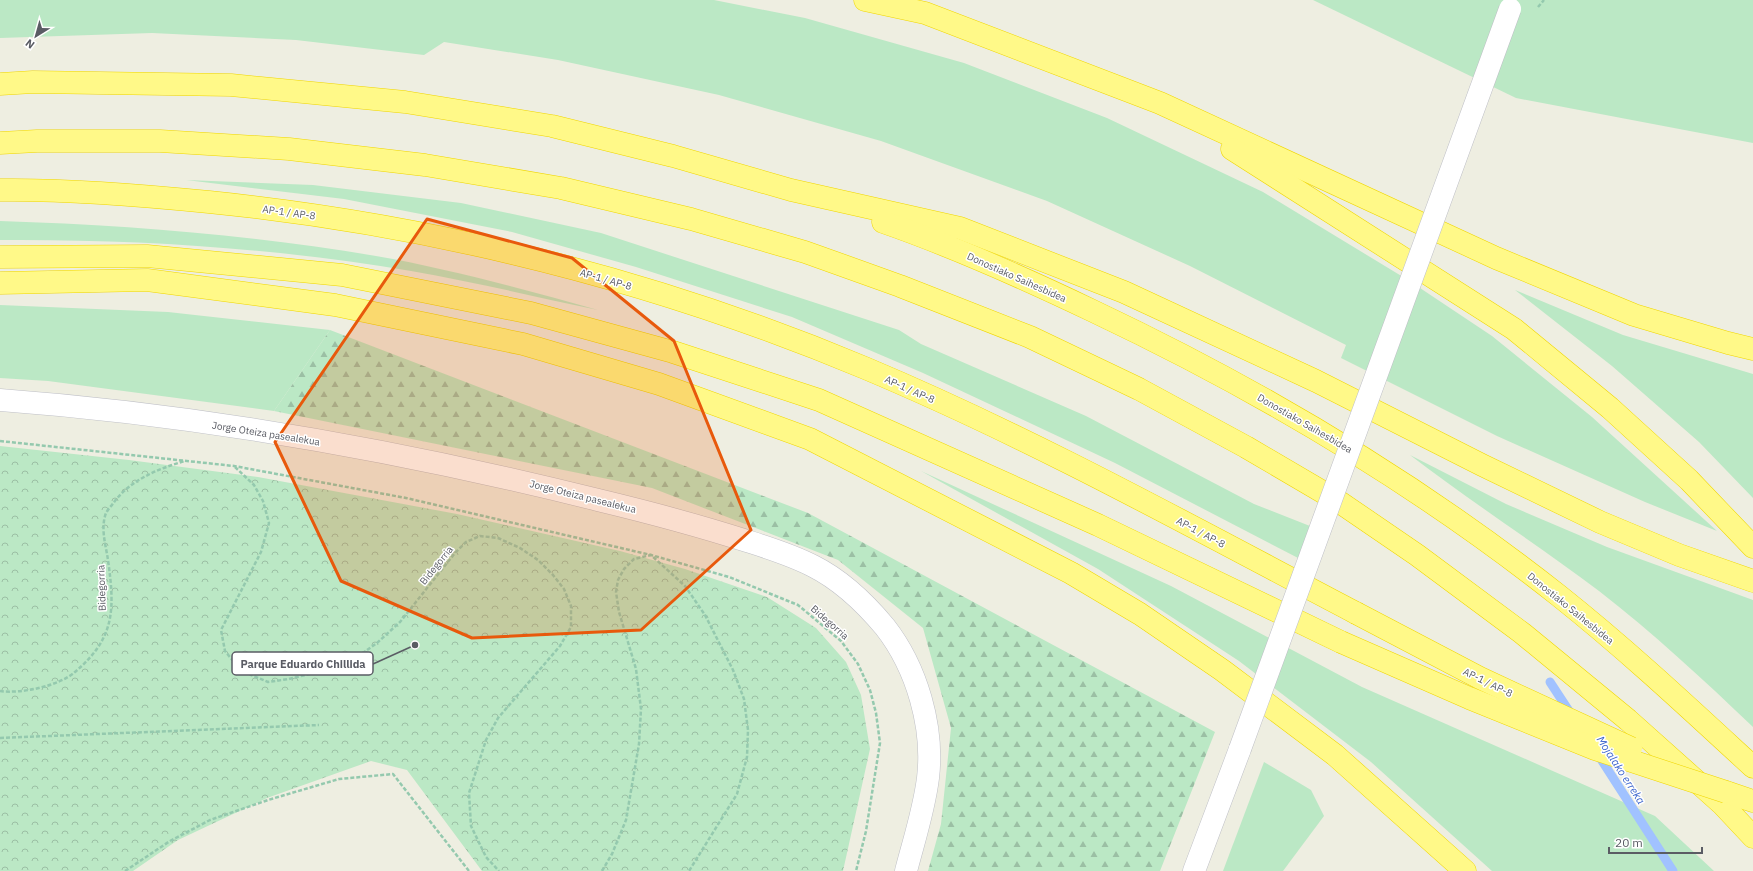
<svg xmlns="http://www.w3.org/2000/svg" width="1753" height="871" viewBox="0 0 1753 871" font-family="'IBM Plex Sans',sans-serif">
	<style>
		.grass { fill: #bbe8c5 }
		.forest { fill: url(#forest-firs) }
		.park { fill: url(#park-crowns) }
		.lines { fill: none; stroke-linecap: round; stroke-linejoin: round }
		.stream { stroke: #a1c2ff; stroke-width: 9 }
		.minor-casing { stroke: #bebfc6; stroke-width: 23 }
		.tertiary-casing { stroke: #bebfc6; stroke-width: 23 }
		.motorway-casing { stroke: #f0d600; stroke-width: 23 }
		.path { stroke: #94c9ae; stroke-width: 2.5; stroke-dasharray: 4 2; stroke-linecap: butt }
		.minor { stroke: #fff; stroke-width: 22 }
		.tertiary { stroke: #fff; stroke-width: 22 }
		.motorway { stroke: #fff988; stroke-width: 22 }
		.tertiary-bridge-casing { stroke: #bebfc6; stroke-width: 23; stroke-linecap: butt }
		.motorway-bridge-casing { stroke: #f0d600; stroke-width: 23; stroke-linecap: butt }
		.tertiary-bridge { stroke: #fff; stroke-width: 22 }
		.motorway-bridge { stroke: #fff988; stroke-width: 22 }
		.marked { fill: #e8590c; fill-opacity: 0.2; stroke: #e8590c; stroke-width: 3; stroke-linejoin: round }
		.labels { text-anchor: middle; stroke-width: 3; stroke-linejoin: round; paint-order: stroke }
		.street-label { font-size: 10px; fill: #5a5c64; stroke: #fff }
		.water-label { font-size: 11px; font-style: italic; fill: #3a63cc; stroke: #fff }
		.leader { fill: none; stroke: #5a5c64; stroke-width: 1.5 }
		.callout-dot { fill: #5a5c64; stroke: #fff; stroke-width: 1.5 }
		.callout { fill: #fff; stroke: #5a5c64; stroke-width: 1.5 }
		.callout-label { font-size: 11px; text-anchor: middle; font-weight: bold; fill: #5a5c64 }
	</style>
	<defs>
		<pattern id="forest-firs" width="22" height="20" patternUnits="userSpaceOnUse"><rect width="22" height="20" fill="#bbe8c5"/><path d="M5 1l3.5 6h-7zM16 11l3.5 6h-7z" fill="#9bbfa4"/></pattern>
		<pattern id="park-crowns" width="20" height="18" patternUnits="userSpaceOnUse"><rect width="20" height="18" fill="#bbe8c5"/><path d="M2 6a3 3 0 1 1 6 0M12 15a3 3 0 1 1 6 0" fill="none" stroke="#9bbfa4"/></pattern>
	</defs>
	<rect width="100%" height="100%" fill="#eeeee1"/>
	<g class="grass">
		<polygon points="0,0 714,0 805,18 964,63 1107,118 1263,192 1408,280 1492,336 1592,417 1717,531 1645,502 1497,436 1341,358 1346,345 1190,266 1047,201 881,141 719,95 558,60 444,42 424,55 296,40 152,33 0,38"/>
		<polygon points="1313,0 1753,0 1753,143 1516,98"/>
		<polygon points="186,180 313,185 461,203 601,233 899,330 921,344 1086,416 1254,504 1315,528 1300,559 1115,463 923,373 792,317 636,267 512,232 344,199"/>
		<path d="M0,221c126,4 252,14 376,35 75,13 149,34 222,54 -62,-13 -124,-28 -187,-39 -136,-23 -273,-32 -411,-31z"/>
		<polygon points="1515,290 1623,335 1753,374 1753,498 1699,442 1612,366"/>
		<polygon points="0,305 168,312 330,330 274,411 48,381 0,378"/>
		<path d="M1410,455l96,49 101,43 146,53v127c-49,-47 -100,-94 -154,-136 -62,-47 -128,-89 -189,-136z"/>
		<polygon points="921,471 1171,586 1362,687 1655,816 1714,871 1492,871 1371,762 1239,661 1098,569"/>
		<polygon points="1264,762 1311,790 1324,816 1283,871 1223,871"/>
	</g>
	<polygon class="forest" points="330,330 808,513 1215,732 1160,871 928,871 941,824 951,728 923,628 838,560 652,488 274,411"/>
	<polygon class="park" points="0,446 129,460 258,477 457,514 620,551 685,569 767,597 816,628 846,662 861,695 870,749 843,871 482,871 407,770 371,761 267,798 178,840 133,871 0,871"/>
	<g class="lines">
		<g class="stream">
			<polyline points="1550,682 1571,714"/>
			<polyline points="1597,753 1673,871"/>
		</g>
		<defs>
			<path id="minor" d="M0,400c201,15 402,51 598,100 50,12 99,25 149,41 22,7 45,14 66,25 28,14 52,37 72,61 32,41 49,100 43,151 -4,32 -14,62 -22,93"/>
			<polyline id="tertiary" points="1194,871 1240,749"/>
			<g id="motorway">
				<polyline points="865,0 925,13 1160,103 1496,258 1634,315 1728,343 1753,349"/>
				<polyline points="0,84 33,82 231,85 405,102 552,126 673,156 791,190 960,228 1124,292 1316,381 1482,465 1600,522 1679,555 1753,581"/>
				<polyline points="0,143 37,141 160,141 289,149 425,165 561,188 691,219 805,252 900,286 1030,337 1139,389 1246,447 1338,501 1417,555 1522,633 1628,720 1722,804 1753,837"/>
				<polyline points="1232,149 1514,329 1610,408 1689,480 1753,547"/>
				<path d="M0,190c70,-1 140,5 209,12 225,23 448,79 656,166 169,71 329,160 491,245"/>
				<path d="M883,222c72,25 141,56 210,89 165,78 322,171 465,284 68,54 131,113 195,172"/>
				<polyline points="0,257 147,256 342,275 531,313 673,352 819,400 1098,525 1341,642"/>
				<polyline points="0,283 147,280 335,305 523,344 659,384 810,439 1071,573 1140,614 1222,670 1335,755 1465,871"/>
				<polyline points="1726,792 1753,801"/>
			</g>
		</defs>
		<use href="#minor" class="minor-casing"/>
		<use href="#tertiary" class="tertiary-casing"/>
		<use href="#motorway" class="motorway-casing"/>
		<g class="path">
			<polyline points="1538,7 1544,0"/>
			<polyline points="0,441 234,466 406,498 651,555 729,577 798,605 841,641 858,664 870,690 876,713 880,743 866,831 856,871"/>
			<polyline points="235,467 254,485 263,501 269,523 261,552 221,630 225,651 238,667 251,675 268,682 289,679 322,671 353,660 377,643 400,622 455,553 466,542 480,536 498,538 520,548 538,560 553,575 564,589 571,606 571,627 560,646 498,718 486,740 469,793 471,826 486,857 499,871"/>
			<path d="M0,691c21,3 59,-5 75,-19 40,-34 40,-62 33,-112 -2,-14 -7,-29 -3,-44 1,-4 4,-8 7,-11 16,-24 45,-36 73,-44"/>
			<polyline points="0,738 319,725"/>
			<polyline points="125,871 170,841 210,820 268,800 339,779 393,774 469,871"/>
			<polyline points="602,871 612,854 626,820 639,744 641,709 636,669 619,612 616,592 618,580 624,569 634,559 651,555 685,586 705,615 733,670 744,699 748,730 747,757 737,794 689,871"/>
		</g>
		<use href="#minor" class="minor"/>
		<use href="#tertiary" class="tertiary"/>
		<use href="#motorway" class="motorway"/>
		<defs>
			<polyline id="tertiary-bridge" points="1240,749 1510,9"/>
			<g id="motorway-bridge">
				<polyline points="1356,613 1480,678 1631,748"/>
				<polyline points="1341,642 1469,698 1595,749 1726,792"/>
			</g>
		</defs>
		<use href="#tertiary-bridge" class="tertiary-bridge-casing"/>
		<use href="#motorway-bridge" class="motorway-bridge-casing"/>
		<use href="#tertiary-bridge" class="tertiary-bridge"/>
		<use href="#motorway-bridge" class="motorway-bridge"/>
	</g>
	<path class="marked" d="M427,219l145,39 102,83 77,189 -110,100 -169,8 -131,-57 -66,-139z"/>
	<g class="labels">
		<g class="street-label">
			<text transform="translate(289 212) rotate(8)" y="4">AP-1 / AP-8</text>
			<text transform="translate(1017 277) rotate(24)" y="4">Donostiako Saihesbidea</text>
			<text transform="translate(606 279) rotate(16)" y="4">AP-1 / AP-8</text>
			<text transform="translate(910 389) rotate(24)" y="4">AP-1 / AP-8</text>
			<text transform="translate(1305 423) rotate(30)" y="4">Donostiako Saihesbidea</text>
			<text transform="translate(266 433) rotate(9)" y="4">Jorge Oteiza pasealekua</text>
			<text transform="translate(583 496) rotate(14)" y="4">Jorge Oteiza pasealekua</text>
			<text transform="translate(1201 532) rotate(28)" y="4">AP-1 / AP-8</text>
			<text transform="translate(436 565) rotate(-51)" y="4">Bidegorria</text>
			<text transform="translate(101 588) rotate(-92)" y="4">Bidegorria</text>
			<text transform="translate(1571 608) rotate(39)" y="4">Donostiako Saihesbidea</text>
			<text transform="translate(830 622) rotate(41)" y="4">Bidegorria</text>
			<text transform="translate(1488 682) rotate(26)" y="4">AP-1 / AP-8</text>
		</g>
		<g class="water-label">
			<text transform="translate(1621 770) rotate(57)" y="4">Mojalako erreka</text>
		</g>
	</g>
	<path class="leader" d="M415 645L373 664"/>
	<circle class="callout-dot" cx="415" cy="645" r="4"/>
	<rect class="callout" x="232" y="652" width="141" height="23" rx="4"/>
	<g class="callout-label">
		<text x="303" y="668">Parque Eduardo Chillida</text>
	</g>
	<g transform="translate(36 36) rotate(217)" stroke="#ffffff" stroke-width="3" paint-order="stroke">
	<path d="M0-3L7 15L0 10L-7 15Z" fill="#5a5c64"/>
	<text y="-6" font-size="11" font-weight="bold" text-anchor="middle" fill="#5a5c64">N</text>
	</g>
	<path d="M1609 847v6h93v-6" fill="none" stroke="#5a5c64" stroke-width="2"/>
	<text x="1615" y="847" font-size="12" fill="#5a5c64" stroke="#ffffff" stroke-width="3" paint-order="stroke">20 m</text>
</svg>
